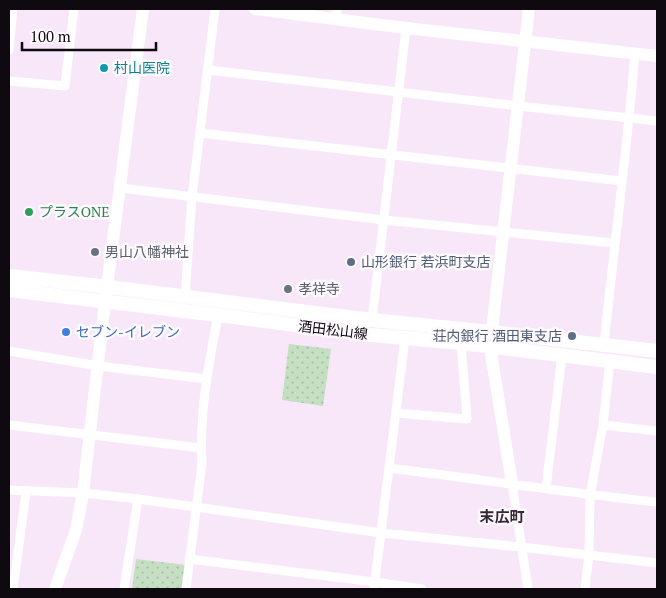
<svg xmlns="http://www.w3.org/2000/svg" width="666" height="598" viewBox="0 0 666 598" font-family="'PT Serif','Noto Sans JP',serif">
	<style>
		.park { fill: url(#park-dots) }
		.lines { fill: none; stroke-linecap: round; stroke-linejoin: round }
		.street { stroke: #fff; stroke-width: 9 }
		.secondary { stroke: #fff; stroke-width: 12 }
		.primary { stroke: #fff; stroke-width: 14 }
		.culture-dot { fill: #0f9aa8; stroke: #fdf9fd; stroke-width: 2 }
		.leisure-dot { fill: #2e9e5b; stroke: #fdf9fd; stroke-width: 2 }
		.worship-dot { fill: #6b7280; stroke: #fdf9fd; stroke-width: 2 }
		.service-dot { fill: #5c6f8a; stroke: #fdf9fd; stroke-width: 2 }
		.shop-dot { fill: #3f7fe0; stroke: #fdf9fd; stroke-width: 2 }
		.labels { text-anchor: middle; stroke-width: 5; stroke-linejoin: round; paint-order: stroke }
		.culture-label { font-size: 14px; fill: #0d838f; stroke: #fdf9fd; text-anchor: start }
		.leisure-label { font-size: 14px; fill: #27864d; stroke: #fdf9fd; text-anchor: start }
		.worship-label { font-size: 14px; fill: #5b616d; stroke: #fdf9fd; text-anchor: start }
		.service-label { font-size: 14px; fill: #4e5e75; stroke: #fdf9fd; text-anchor: start }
		.street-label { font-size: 14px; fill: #0f0a10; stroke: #fdf9fd }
		.shop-label { font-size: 14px; fill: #366cbe; stroke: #fdf9fd; text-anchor: start }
		.neighbourhood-label { font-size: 15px; font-weight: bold; fill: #352936; stroke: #fdf9fd }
	</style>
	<defs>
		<pattern id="park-dots" width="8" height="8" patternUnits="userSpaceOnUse" patternTransform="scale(1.25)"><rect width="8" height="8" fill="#c5dfc2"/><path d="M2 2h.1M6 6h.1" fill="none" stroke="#a8bea6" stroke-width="1.8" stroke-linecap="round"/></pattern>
	</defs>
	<rect width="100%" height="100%" fill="#f7e7f9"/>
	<g class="park">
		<polygon points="289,344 331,349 323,406 282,400"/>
		<polygon points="136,559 186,565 185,589 132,589"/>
	</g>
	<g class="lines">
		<g class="street">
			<polyline points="336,19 337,9"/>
			<polyline points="9,50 13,9"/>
			<polyline points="208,70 519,106 657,121"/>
			<polyline points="9,81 65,86 74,9"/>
			<polyline points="200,133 622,181"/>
			<polyline points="121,188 384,220 614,243"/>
			<polyline points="185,296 192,197 215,9"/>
			<polyline points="372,320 406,28"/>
			<path d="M604,345c10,-98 23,-194 31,-292"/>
			<polyline points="9,351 99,366 207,379"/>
			<polyline points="397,413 467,419 461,343"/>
			<polyline points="9,425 201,448"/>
			<polyline points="603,425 657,431"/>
			<path d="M389,468c90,11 179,25 268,34"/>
			<polyline points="512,483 528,589"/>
			<polyline points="546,488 562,355"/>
			<polyline points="9,490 83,493 138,499 382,533 521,547 657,563"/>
			<polyline points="189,559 375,582 422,589"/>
			<polyline points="13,589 26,492"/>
			<polyline points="124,589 138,499"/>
			<path d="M186,589l16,-126c-3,-50 7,-100 16,-148"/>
			<polyline points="374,589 405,338"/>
			<polyline points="585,589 589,555 590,496 603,425 610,361"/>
		</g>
		<g class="secondary">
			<polyline points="255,9 406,28 657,56"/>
			<polyline points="512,483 490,347 529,9"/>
			<polyline points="55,589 76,530 83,493 105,302 143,9"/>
		</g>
		<g class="primary">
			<polyline points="9,276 109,287 372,320 491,332 657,351"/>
			<polyline points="9,290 218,315 371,335 461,343 657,367"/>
		</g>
	</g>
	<circle class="culture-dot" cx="104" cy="68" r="5"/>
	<circle class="leisure-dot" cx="29" cy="212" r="5"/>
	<g class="worship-dot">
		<circle cx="95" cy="252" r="5"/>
		<circle cx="288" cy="289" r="5"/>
	</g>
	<g class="service-dot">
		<circle cx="351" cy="262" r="5"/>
		<circle cx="572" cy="336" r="5"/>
	</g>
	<circle class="shop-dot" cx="66" cy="332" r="5"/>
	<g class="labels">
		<g class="culture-label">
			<text x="114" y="73">村山医院</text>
		</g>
		<g class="leisure-label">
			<text x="39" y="217">プラスONE</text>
		</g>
		<g class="worship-label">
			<text x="105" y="257">男山八幡神社</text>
			<text x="298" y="294">孝祥寺</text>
		</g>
		<g class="service-label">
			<text x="361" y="267">山形銀行 若浜町支店</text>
			<text x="562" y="341" text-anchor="end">荘内銀行 酒田東支店</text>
		</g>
		<g class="street-label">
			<text transform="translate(333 330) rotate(7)" y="5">酒田松山線</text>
		</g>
		<g class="shop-label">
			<text x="76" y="337">セブン-イレブン</text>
		</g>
		<g class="neighbourhood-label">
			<text x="502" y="522">末広町</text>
		</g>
	</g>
	<rect width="666" height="598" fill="none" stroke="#0f0a10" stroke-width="20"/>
	<path d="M22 42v8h134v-8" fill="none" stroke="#0f0a10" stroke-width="2.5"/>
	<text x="30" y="42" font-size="15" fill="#0f0a10" stroke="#fdf9fd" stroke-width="4" paint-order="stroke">100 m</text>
</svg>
